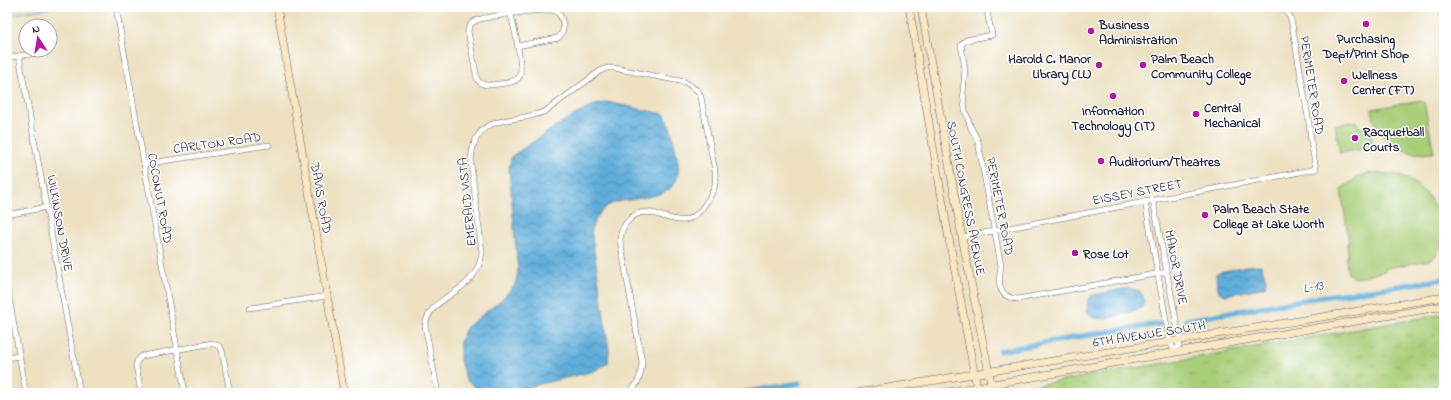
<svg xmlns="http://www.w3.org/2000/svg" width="1451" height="400" viewBox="0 0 1451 400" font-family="'Indie Flower',sans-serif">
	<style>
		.park { fill: url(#park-tufts); stroke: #66785a }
		.pitch { fill: #a9ce78; stroke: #66785a }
		.water { fill: url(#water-waves); stroke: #41688a }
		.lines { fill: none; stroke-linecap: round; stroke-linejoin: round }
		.stream { stroke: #60aeda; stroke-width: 1.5 }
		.canal { stroke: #60aeda; stroke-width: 5.5 }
		.street-casing { stroke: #69656a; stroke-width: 6 }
		.secondary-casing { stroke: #69656a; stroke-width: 8 }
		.street { stroke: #fff; stroke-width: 5 }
		.secondary { stroke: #fae7c3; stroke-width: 7 }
		.poi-dot { fill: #b5179e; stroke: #fff; stroke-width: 1.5 }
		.labels { text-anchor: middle; stroke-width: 3; stroke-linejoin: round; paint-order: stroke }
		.poi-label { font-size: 13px; font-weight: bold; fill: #22223b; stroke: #fff; text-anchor: start }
		.street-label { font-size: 13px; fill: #22223b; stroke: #fff }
		.water-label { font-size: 14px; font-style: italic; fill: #3b5a7b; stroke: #fff }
	</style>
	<defs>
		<pattern id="park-tufts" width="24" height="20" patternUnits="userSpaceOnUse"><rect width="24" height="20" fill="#a9ce78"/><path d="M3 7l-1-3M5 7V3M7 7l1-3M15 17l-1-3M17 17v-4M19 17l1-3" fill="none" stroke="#91b169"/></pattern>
		<pattern id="water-waves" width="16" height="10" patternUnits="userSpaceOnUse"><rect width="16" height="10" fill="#60aeda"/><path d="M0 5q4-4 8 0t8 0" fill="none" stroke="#4f8db2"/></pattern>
	</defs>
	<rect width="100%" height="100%" fill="#fff"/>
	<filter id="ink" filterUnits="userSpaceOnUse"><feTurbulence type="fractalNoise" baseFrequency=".025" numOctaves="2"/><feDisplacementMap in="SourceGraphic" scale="8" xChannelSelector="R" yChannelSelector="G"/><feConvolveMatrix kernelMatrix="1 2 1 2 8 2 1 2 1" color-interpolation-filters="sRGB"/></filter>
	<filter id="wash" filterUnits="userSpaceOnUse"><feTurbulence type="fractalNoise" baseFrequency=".012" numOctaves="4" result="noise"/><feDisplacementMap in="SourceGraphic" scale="16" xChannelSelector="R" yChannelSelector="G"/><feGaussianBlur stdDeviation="0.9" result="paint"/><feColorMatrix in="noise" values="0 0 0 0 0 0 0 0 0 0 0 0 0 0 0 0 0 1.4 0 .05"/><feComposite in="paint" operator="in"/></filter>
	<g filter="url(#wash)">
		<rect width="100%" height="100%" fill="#ede1c2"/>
		<polygon class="park" points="1444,314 1444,393 1008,393 1009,390"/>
		<g class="pitch">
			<path d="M1421,100l3,2 10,51c-31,4 -58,-11 -62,-44z"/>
			<polygon points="1357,121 1359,128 1370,127 1373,147 1340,153 1335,125"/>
			<path d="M1370,173c13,0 27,0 39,7 20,11 31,31 33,53 0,11 -2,21 -12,27l-44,8 -1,3c-9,1 -19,7 -28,7 -3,0 -7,-3 -9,-4l-2,-15 2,-5 -1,-11h2l-8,-54 19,-13z"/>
		</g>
		<g class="water">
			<path d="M607,102l57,12c7,11 9,25 12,38 10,41 -14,43 -47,48 -5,1 -13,1 -18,4 -12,6 -15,14 -20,26l18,120 -1,13 -14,8 -62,15 -4,2v5h-45l-17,-13 -6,-20v-18l6,-14 35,-28 14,-15 3,-13 -9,-104 3,-12 52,-35 28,-15z"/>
			<polygon points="1261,265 1266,279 1265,287 1226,295 1219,292 1217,283 1216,274 1220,272 1246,266"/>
			<path d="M1128,288c12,1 21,8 13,20 -9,3 -41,15 -49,9 -6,-4 -5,-12 -4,-18l4,-4z"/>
		</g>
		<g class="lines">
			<polyline class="stream" points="7,15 54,7"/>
			<g class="canal">
				<polyline points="1186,320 1326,296 1373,290 1444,279"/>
				<polyline points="1000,351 1094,334 1160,324"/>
				<polyline points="740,393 800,383"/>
			</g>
		</g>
	</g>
	<g filter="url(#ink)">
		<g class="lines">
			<defs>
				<g id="street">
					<polyline points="116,7 185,393"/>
					<path d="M509,7c3,12 16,63 10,70 -4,6 -13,6 -20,7 -9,1 -17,3 -22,-5l-9,-48c1,-5 3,-8 7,-10 9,-4 72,-14 80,-10 5,2 7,8 8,13 1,6 -1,10 -5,14l-41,8"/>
					<path d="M986,7l6,28 -26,5 -5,5 4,24 -2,24 2,17 6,18 7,13 23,125c-3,15 -4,32 17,33l148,-27"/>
					<polyline points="19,56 80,393"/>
					<polyline points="7,58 42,52"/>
					<polyline points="144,164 269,145"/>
					<polyline points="1153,200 1180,341 1176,352"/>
					<polyline points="1145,201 1170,343 1176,352"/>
					<polyline points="7,215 47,207"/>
					<polyline points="962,237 1316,169 1311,142 1309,123 1292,24 1290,17 1283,7"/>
					<polyline points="7,286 26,393"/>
					<polyline points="250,308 327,296"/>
					<polyline points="7,358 19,356"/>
					<polyline points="141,393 136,365 137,361 142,356 213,343 220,347 222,350 230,393"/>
					<path d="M438,393l-13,-67c4,-26 32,-30 46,-48 7,-8 10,-16 11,-26l-11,-88c1,-55 42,-38 75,-53l54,-40 7,-3h7l71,14 13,9 3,6c3,18 7,36 10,54 2,11 6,22 4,33 -1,7 -5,13 -9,19 -5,8 -11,15 -21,17 -18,3 -38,-18 -55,-1 -7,6 -9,12 -10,21l22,122c-1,13 -3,23 -14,31"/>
					<polyline points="1435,393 1444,385"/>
				</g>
				<g id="secondary">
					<polyline points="277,7 344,393"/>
					<polyline points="909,7 949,239 978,393"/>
					<polyline points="921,7 962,237 993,393"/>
					<polyline points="857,393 1444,297"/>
					<polyline points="942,393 1176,352 1444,306"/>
				</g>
			</defs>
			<use href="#street" class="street-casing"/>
			<use href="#secondary" class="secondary-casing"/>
			<use href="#street" class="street"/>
			<use href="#secondary" class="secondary"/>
		</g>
	</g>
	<g class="poi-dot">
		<circle cx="1366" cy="24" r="4"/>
		<circle cx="1091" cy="31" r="4"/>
		<circle cx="1099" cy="65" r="4"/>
		<circle cx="1143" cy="65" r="4"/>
		<circle cx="1344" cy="81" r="4"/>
		<circle cx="1113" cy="96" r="4"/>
		<circle cx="1196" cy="114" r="4"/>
		<circle cx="1355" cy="138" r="4"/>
		<circle cx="1101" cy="161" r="4"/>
		<circle cx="1205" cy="215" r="4"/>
		<circle cx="1075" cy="253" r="4"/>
	</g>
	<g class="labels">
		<g class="poi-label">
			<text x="1099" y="29">Business<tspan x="1099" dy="15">Administration</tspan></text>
			<text x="1366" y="43" text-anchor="middle">Purchasing<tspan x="1366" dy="15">Dept/Print Shop</tspan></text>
			<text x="1091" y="63" text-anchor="end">Harold C. Manor<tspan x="1091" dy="15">Library (LL)</tspan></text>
			<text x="1151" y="63">Palm Beach<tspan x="1151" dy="15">Community College</tspan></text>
			<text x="1352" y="79">Wellness<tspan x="1352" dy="15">Center (FT)</tspan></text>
			<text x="1204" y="112">Central<tspan x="1204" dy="15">Mechanical</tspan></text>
			<text x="1113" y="115" text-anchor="middle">Information<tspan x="1113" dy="15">Technology (IT)</tspan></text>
			<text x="1363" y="136">Racquetball<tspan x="1363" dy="15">Courts</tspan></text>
			<text x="1109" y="166">Auditorium/Theatres</text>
			<text x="1213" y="213">Palm Beach State<tspan x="1213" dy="15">College at Lake Worth</tspan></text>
			<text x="1083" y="258">Rose Lot</text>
		</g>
		<g class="street-label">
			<text transform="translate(1313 85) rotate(81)" y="5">PERIMETER ROAD</text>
			<text transform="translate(217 142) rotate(-8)" y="5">CARLTON ROAD</text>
			<text transform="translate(1137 191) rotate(-11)" y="5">EISSEY STREET</text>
			<text transform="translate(161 198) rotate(80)" y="5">COCONUT ROAD</text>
			<text transform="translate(322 198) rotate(80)" y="5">DAVIS ROAD</text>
			<text transform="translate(967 198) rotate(79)" y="5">SOUTH CONGRESS AVENUE</text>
			<text transform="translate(466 202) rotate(-96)" y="5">EMERALD VISTA</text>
			<text transform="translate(1001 206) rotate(79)" y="5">PERIMETER ROAD</text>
			<text transform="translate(61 223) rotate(80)" y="5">WILKINSON DRIVE</text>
			<text transform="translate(1177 267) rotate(79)" y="5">MANOR DRIVE</text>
			<text transform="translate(1149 333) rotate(-9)" y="5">6TH AVENUE SOUTH</text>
		</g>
		<g class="water-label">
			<text transform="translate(1313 286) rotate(-10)" y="5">L-13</text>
		</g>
	</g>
	<rect width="1451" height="400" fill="none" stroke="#fff" stroke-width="24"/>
	<g transform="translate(38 38) rotate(348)"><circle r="19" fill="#ffffff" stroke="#a7a7b1"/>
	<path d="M0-3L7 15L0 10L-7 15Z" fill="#b5179e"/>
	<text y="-6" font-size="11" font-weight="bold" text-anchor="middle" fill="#22223b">N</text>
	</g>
</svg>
